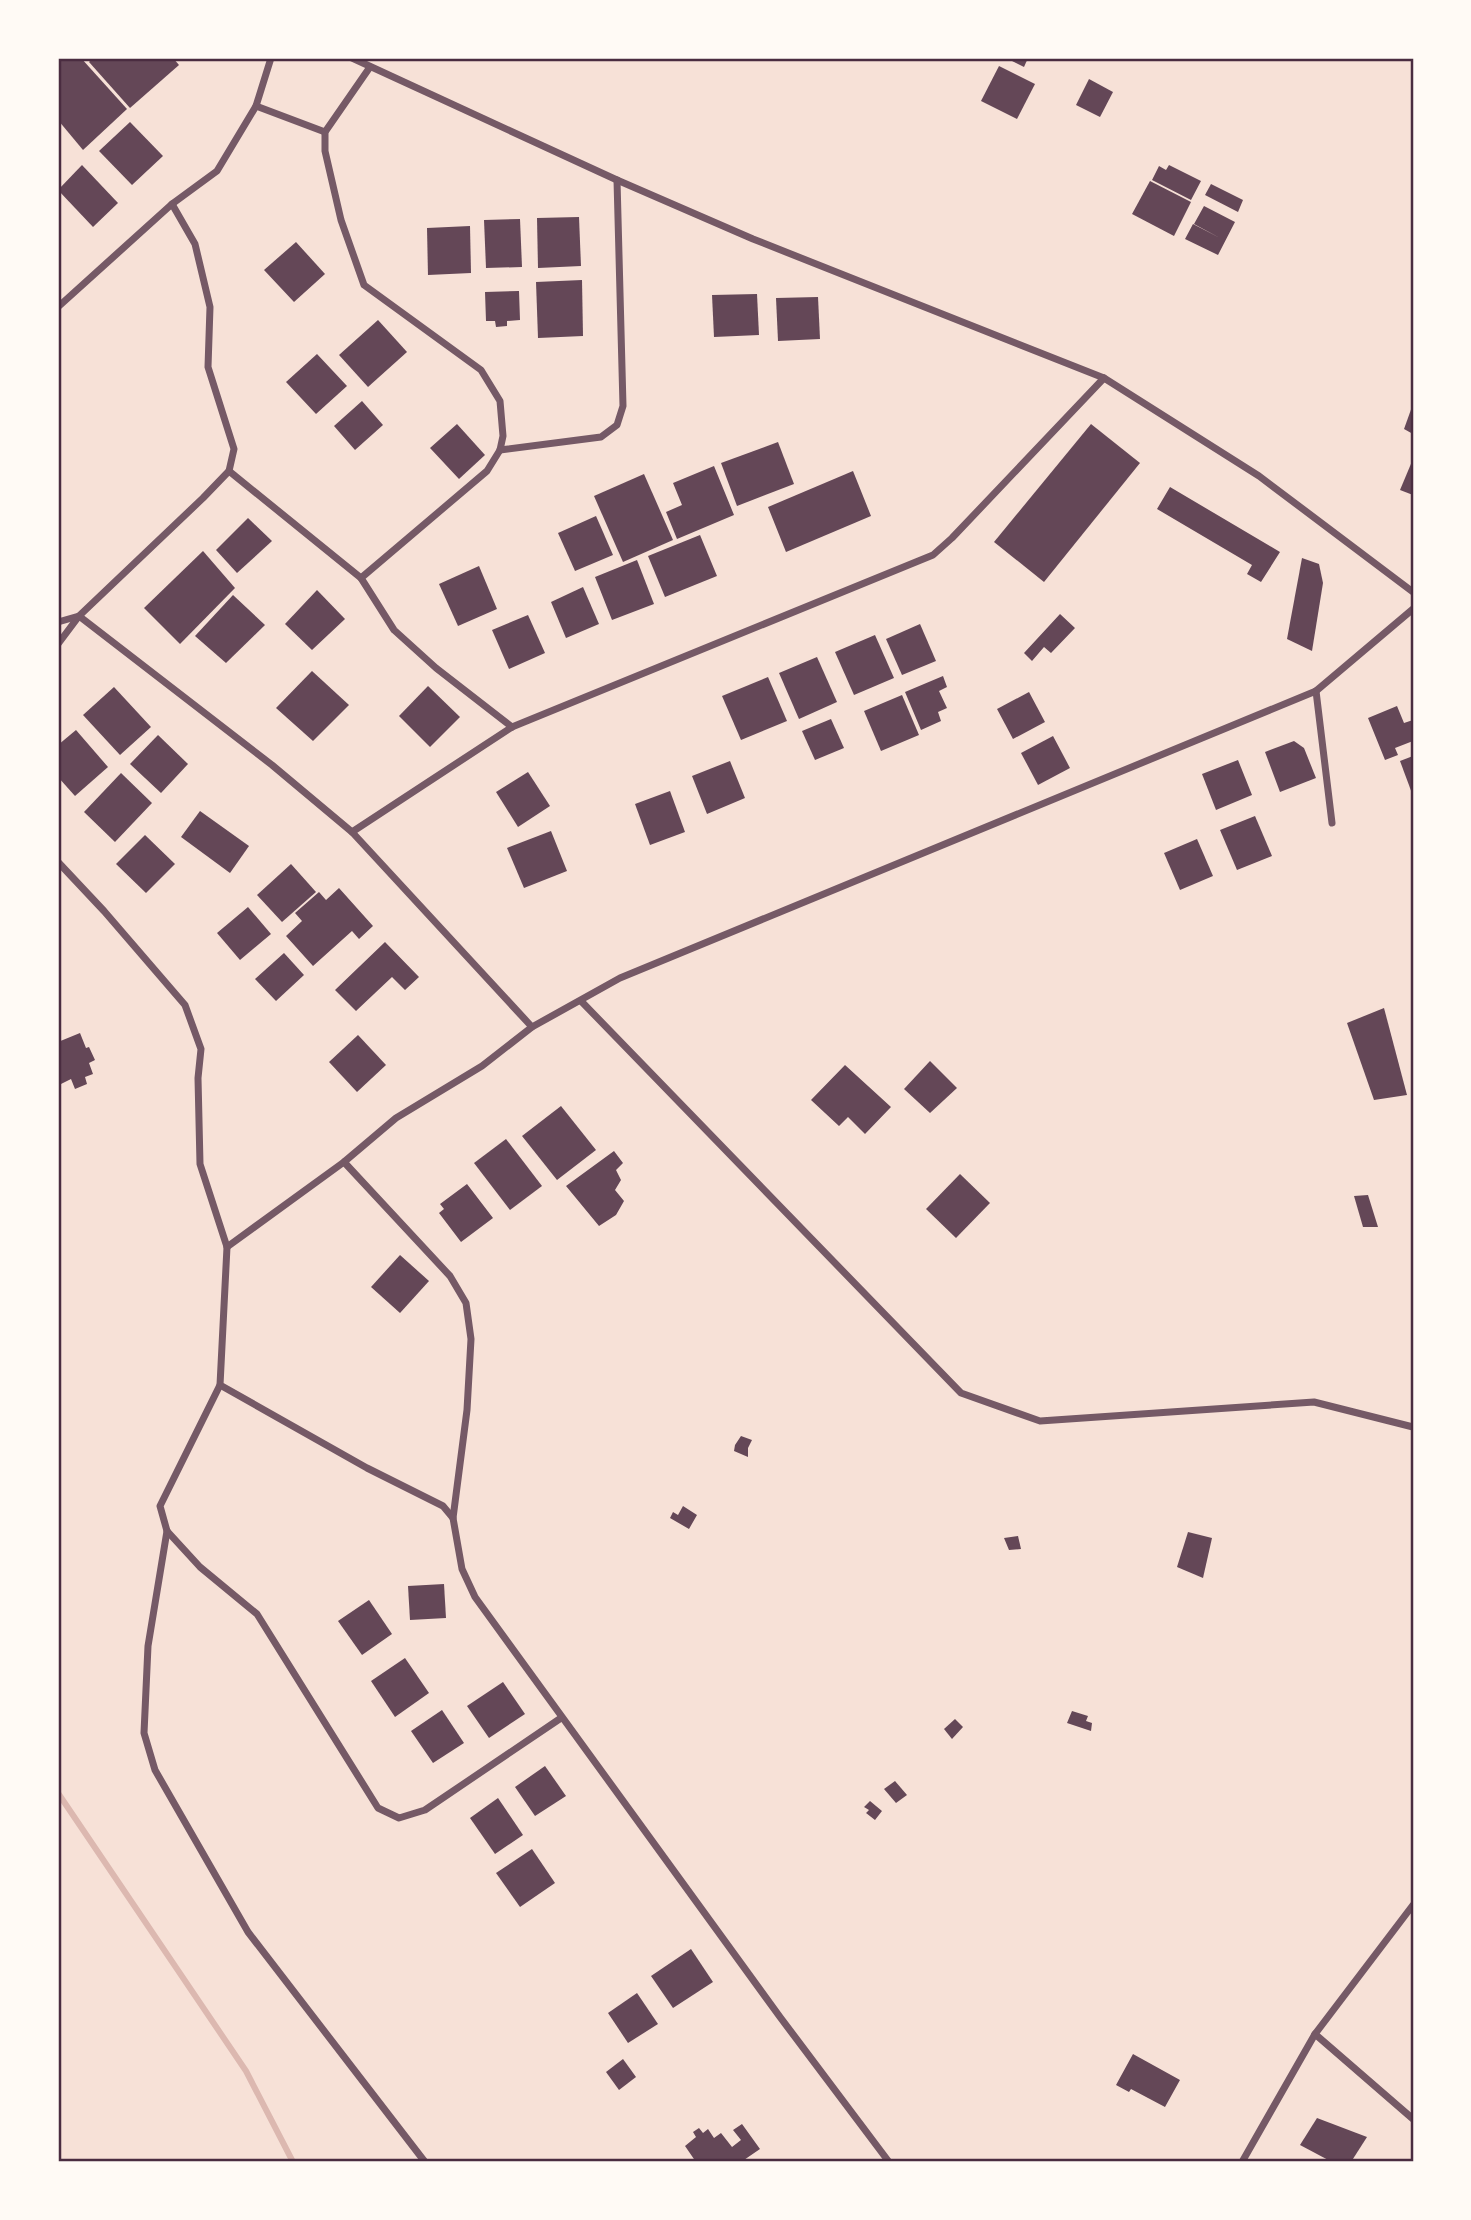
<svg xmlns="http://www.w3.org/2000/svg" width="1471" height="2220" viewBox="0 0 1471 2220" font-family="'DejaVu Sans',sans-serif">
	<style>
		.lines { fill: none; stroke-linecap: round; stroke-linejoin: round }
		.stream { stroke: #dcb8b0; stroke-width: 6 }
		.building { fill: #644757 }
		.minor { stroke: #755966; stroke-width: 7 }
		.neatline { fill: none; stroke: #4a2c40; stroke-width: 2.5 }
	</style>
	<rect width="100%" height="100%" fill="#f7e1d7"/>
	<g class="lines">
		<polyline class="stream" points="58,1793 246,2071 293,2162"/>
	</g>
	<g class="building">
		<polygon points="58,58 81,58 127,109 83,150 58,120"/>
		<polygon points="93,58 173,58 179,65 130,108 89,62"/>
		<polygon points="1006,58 1028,58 1024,67"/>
		<polygon points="999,66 1035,84 1017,119 981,101"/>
		<polygon points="1089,79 1113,92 1100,117 1076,105"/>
		<polygon points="130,122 163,156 132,185 99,151"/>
		<polygon points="82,165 118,203 93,227 58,190"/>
		<polygon points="1169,165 1201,181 1191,200 1152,180 1159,166 1166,170"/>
		<polygon points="1150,181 1191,202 1174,236 1132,214"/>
		<polygon points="1211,184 1243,200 1238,212 1205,195"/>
		<polygon points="1204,206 1235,222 1218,255 1185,239 1193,224 1220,238 1194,224"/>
		<polygon points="579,217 581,266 538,268 537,218"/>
		<polygon points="520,219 522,267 486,268 484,220"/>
		<polygon points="470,226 471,273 428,275 427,228"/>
		<polygon points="296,242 325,274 294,302 264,270"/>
		<polygon points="582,280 583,336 538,338 536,282"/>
		<polygon points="519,291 520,320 507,321 507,326 496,327 495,321 486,321 485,292"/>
		<polygon points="757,294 759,335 714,337 712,295"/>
		<polygon points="818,297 820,339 778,341 776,298"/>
		<polygon points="378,320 407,352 368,387 339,355"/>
		<polygon points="317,354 347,386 316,414 286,382"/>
		<polygon points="362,401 383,425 355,450 334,426"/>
		<polygon points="1413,404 1413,434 1404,429"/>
		<polygon points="457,424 485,455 459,479 430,448"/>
		<polygon points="1091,424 1140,463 1044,582 994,542"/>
		<polygon points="778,442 794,484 737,506 721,463"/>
		<polygon points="1413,459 1413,495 1400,490"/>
		<polygon points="714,466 734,515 677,539 666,512 682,505 673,483"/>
		<polygon points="853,471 871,516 786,552 768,507"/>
		<polygon points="644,474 673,540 623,562 594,496"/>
		<polygon points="1170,487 1280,552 1261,582 1247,574 1252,565 1157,509"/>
		<polygon points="596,516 613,555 575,571 558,533"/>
		<polygon points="248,518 272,541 237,573 216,550"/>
		<polygon points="700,535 717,576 665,597 648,556"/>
		<polygon points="203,551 235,588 180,644 144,608"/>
		<polygon points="1302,558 1319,564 1323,583 1312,651 1287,639"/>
		<polygon points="637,560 654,604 612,620 595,577"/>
		<polygon points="479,566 497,609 458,626 439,584"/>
		<polygon points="583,587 599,624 566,638 551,602"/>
		<polygon points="317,590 345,619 312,650 285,624"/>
		<polygon points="233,595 265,625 226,663 195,636"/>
		<polygon points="1060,614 1075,628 1051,653 1044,647 1032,661 1024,653"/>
		<polygon points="528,615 545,653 509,669 492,630"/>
		<polygon points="920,624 936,661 902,675 886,639"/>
		<polygon points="875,635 894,678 854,695 835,652"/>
		<polygon points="817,657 837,702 799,719 779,673"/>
		<polygon points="312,671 349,705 313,741 276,708"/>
		<polygon points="943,676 947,687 939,691 947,708 938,712 941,721 921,730 905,692"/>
		<polygon points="768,677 787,721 741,740 722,696"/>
		<polygon points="428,686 460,717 430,747 399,716"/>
		<polygon points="114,687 151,727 120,755 83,715"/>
		<polygon points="1029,692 1045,722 1013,739 997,709"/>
		<polygon points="902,695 919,735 881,751 864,711"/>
		<polygon points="1397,706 1404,723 1413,720 1413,741 1395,748 1398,755 1385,760 1368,718"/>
		<polygon points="831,719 844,748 815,760 802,731"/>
		<polygon points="76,730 108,767 75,796 58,777 58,745"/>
		<polygon points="158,735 188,764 161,793 130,764"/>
		<polygon points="1053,736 1070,768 1038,785 1021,753"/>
		<polygon points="1294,741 1304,748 1316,778 1280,792 1265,752"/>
		<polygon points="1413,756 1413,796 1400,761"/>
		<polygon points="1238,760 1252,795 1216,810 1202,774"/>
		<polygon points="730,761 745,798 707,814 692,776"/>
		<polygon points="528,772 550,806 518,827 496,792"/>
		<polygon points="121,773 152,803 115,842 84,812"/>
		<polygon points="670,791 685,832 650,845 635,804"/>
		<polygon points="200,811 249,846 230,873 181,837"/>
		<polygon points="1255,816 1272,856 1237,870 1220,830"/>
		<polygon points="551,831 567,871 524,888 507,848"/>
		<polygon points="145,835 175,864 146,893 116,864"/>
		<polygon points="1197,839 1213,876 1180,890 1164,853"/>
		<polygon points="291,864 316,892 282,922 257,895"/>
		<polygon points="339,888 373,926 359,939 352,931 313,966 286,936 302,921 295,913 319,892 326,900"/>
		<polygon points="248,907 271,934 240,960 217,933"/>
		<polygon points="385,942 419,977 405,990 392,977 356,1011 335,990"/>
		<polygon points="284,953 304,975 276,1001 255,979"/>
		<polygon points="1384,1008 1407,1095 1374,1100 1347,1023"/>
		<polygon points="80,1033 86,1048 89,1047 95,1060 89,1063 93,1074 85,1077 87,1084 75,1089 71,1079 59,1085 58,1082 58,1042"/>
		<polygon points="358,1035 386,1065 357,1092 329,1062"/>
		<polygon points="930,1061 957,1088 930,1113 904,1089"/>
		<polygon points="845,1065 891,1107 865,1134 848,1117 839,1126 811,1100"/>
		<polygon points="561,1106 596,1150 557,1180 522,1136"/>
		<polygon points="506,1139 542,1186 510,1210 474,1163"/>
		<polygon points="614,1151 623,1163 616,1170 621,1180 615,1190 624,1201 616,1215 599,1226 566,1186"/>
		<polygon points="960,1174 990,1203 956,1238 926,1209"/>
		<polygon points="467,1184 493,1218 461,1242 439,1213 444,1209 440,1204"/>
		<polygon points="1368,1195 1378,1227 1363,1227 1354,1196"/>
		<polygon points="400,1255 429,1281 400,1313 371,1287"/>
		<polygon points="741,1436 752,1440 748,1448 748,1457 734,1451 735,1445"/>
		<polygon points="683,1506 697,1515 689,1529 670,1518 673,1512 678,1515"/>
		<polygon points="1188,1532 1212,1538 1203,1578 1177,1567"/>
		<polygon points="1018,1536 1021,1549 1009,1550 1004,1538"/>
		<polygon points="444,1584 446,1618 410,1620 408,1586"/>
		<polygon points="369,1600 392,1634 362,1655 338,1621"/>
		<polygon points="405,1658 429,1693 395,1717 371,1681"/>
		<polygon points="503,1682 525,1714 489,1738 467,1706"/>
		<polygon points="442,1710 464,1743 433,1763 411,1731"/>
		<polygon points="1072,1711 1088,1716 1086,1721 1092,1723 1091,1731 1067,1723"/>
		<polygon points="955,1719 963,1727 952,1739 944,1729"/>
		<polygon points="545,1766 566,1796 535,1816 515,1787"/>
		<polygon points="895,1781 907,1795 896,1803 884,1789"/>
		<polygon points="498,1798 523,1835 495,1854 470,1818"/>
		<polygon points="870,1801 882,1811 875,1820 866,1813 869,1810 864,1807"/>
		<polygon points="532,1849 555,1883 520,1907 496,1873"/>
		<polygon points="691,1949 713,1982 673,2008 651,1976"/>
		<polygon points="637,1993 658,2024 628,2043 608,2013"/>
		<polygon points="1133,2054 1180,2080 1165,2107 1131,2089 1129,2092 1116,2085"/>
		<polygon points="623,2059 636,2077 619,2090 606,2072"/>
		<polygon points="1317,2118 1367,2137 1351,2162 1332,2162 1300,2145"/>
		<polygon points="742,2124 760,2149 741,2162 696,2162 685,2146 696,2137 693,2132 699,2128 703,2133 708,2129 714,2138 721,2133 732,2147 741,2140 733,2130"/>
	</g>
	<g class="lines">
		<g class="minor">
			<polyline points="352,58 617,180 753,239 1104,378 1259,476 1413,592"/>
			<polyline points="370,67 325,132 325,151 341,220 364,285 481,370 500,401 503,436 500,450 487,471 361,578 394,630 436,668 512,727"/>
			<polyline points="256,106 325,132"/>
			<polyline points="58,307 172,204 217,171 256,106 271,58"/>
			<polyline points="500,450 601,437 617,425 623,406 617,180"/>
			<polyline points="229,471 361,578"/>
			<polyline points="58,622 79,616 272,765 352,832 532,1027"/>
			<polyline points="58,644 79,616 203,498 229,471 234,449 208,367 210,307 195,244 172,204"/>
			<polyline points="1316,691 1332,823"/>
			<polyline points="352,832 512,727 933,555 952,538 1104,378"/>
			<polyline points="58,862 104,911 185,1005 201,1049 198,1078 200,1164 227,1247 220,1385 367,1468 443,1506 453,1518 462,1569 475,1597 780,2017 889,2162"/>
			<polyline points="581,1001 961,1393 1040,1421 1314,1402 1413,1427"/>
			<polyline points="344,1162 450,1276 466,1303 471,1339 467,1410 453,1518"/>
			<polyline points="227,1247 344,1162 396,1118 482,1066 532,1027 620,978 1316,691 1413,609"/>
			<polyline points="220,1385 160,1506 167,1531 200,1567 257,1614 378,1808 399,1818 425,1810 561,1718"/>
			<polyline points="167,1531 148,1646 144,1733 155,1770 248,1932 425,2162"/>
			<polyline points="1315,2034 1413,2119"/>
			<polyline points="1242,2162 1315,2034 1413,1905"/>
		</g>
	</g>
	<rect width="1471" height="2220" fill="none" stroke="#fffaf5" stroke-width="119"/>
	<rect x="60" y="60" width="1352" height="2100" class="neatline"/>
</svg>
